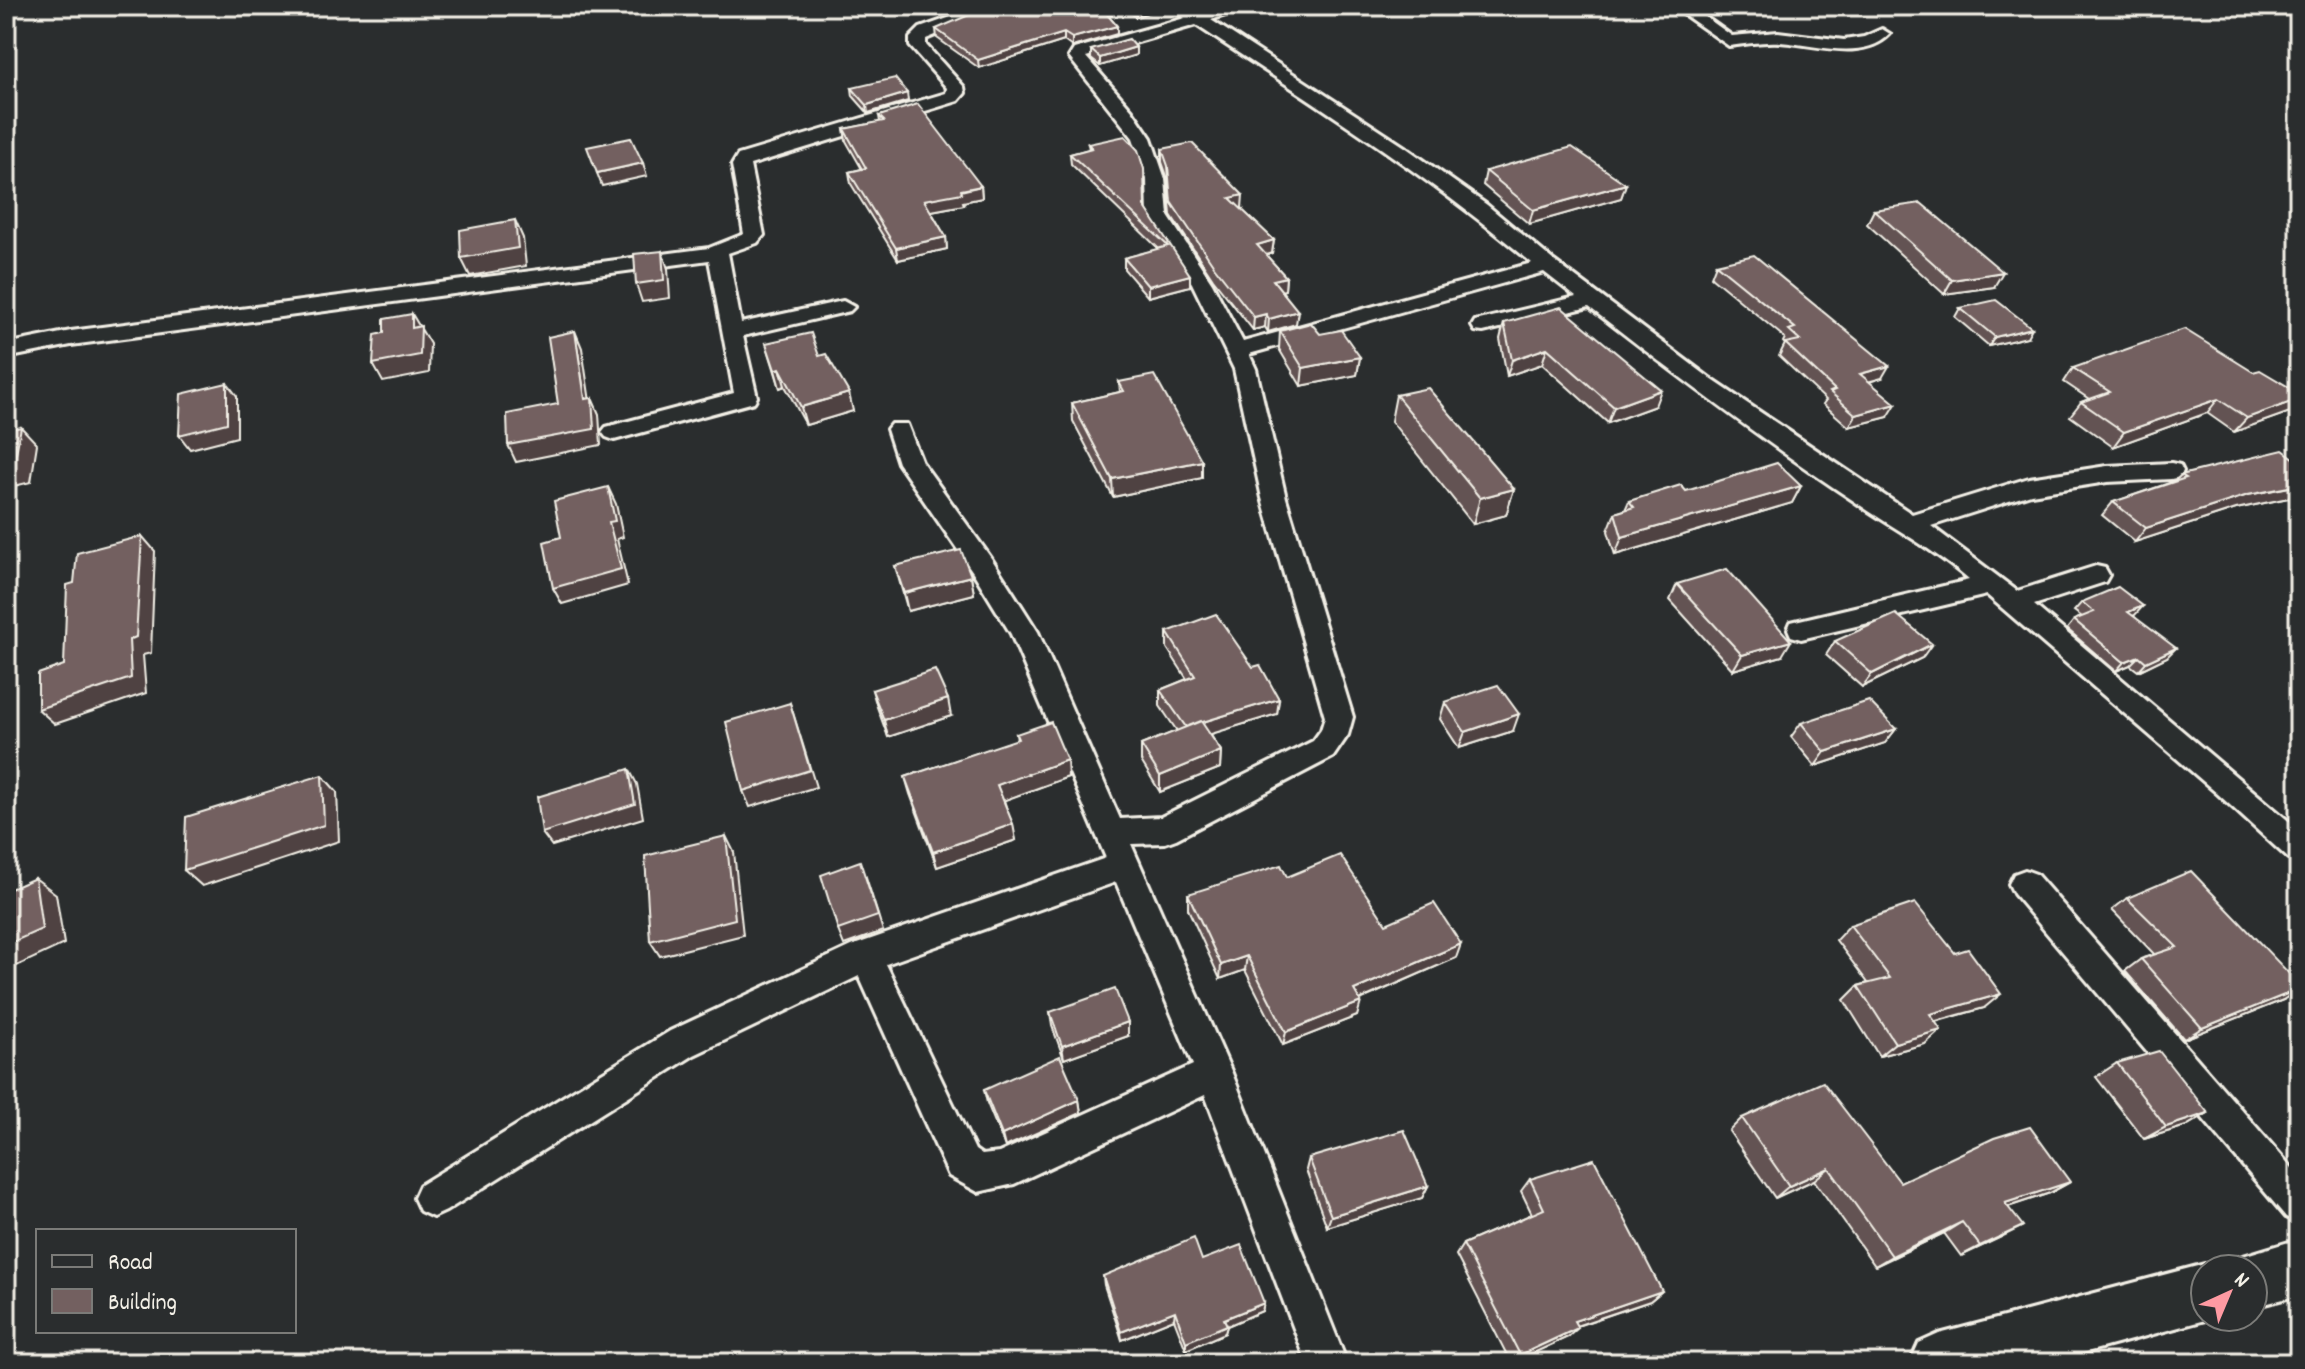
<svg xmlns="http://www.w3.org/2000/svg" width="2305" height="1369" viewBox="0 0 2305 1369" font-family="Dekko,sans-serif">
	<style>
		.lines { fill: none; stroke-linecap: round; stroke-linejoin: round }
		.street-casing { stroke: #f4f1e8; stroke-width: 6 }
		.secondary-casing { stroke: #f4f1e8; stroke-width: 6 }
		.street { fill: #2a2d2e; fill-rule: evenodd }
		.secondary { fill: #2a2d2e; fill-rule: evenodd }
		.wall { fill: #635353; stroke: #f4f1e8; stroke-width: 2 }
		.shaded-wall { fill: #504343; stroke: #f4f1e8; stroke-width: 2 }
		.building { fill: #736060; stroke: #f4f1e8; stroke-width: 2 }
	</style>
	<rect width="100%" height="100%" fill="#2a2d2e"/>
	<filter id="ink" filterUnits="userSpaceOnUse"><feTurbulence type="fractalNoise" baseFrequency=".0125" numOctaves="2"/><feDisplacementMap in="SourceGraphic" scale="16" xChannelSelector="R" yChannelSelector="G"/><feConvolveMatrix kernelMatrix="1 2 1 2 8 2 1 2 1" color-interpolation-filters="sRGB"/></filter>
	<g filter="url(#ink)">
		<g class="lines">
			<defs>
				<g id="street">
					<polygon points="982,6 1005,6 926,39 926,45 964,87 965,93 958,101 750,165 764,235 757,243 728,253 741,323 843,301 854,307 850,311 743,336 757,397 754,402 614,440 606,437 602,432 606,427 734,393 709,260 71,345 6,358 6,344 71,331 709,248 744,234 732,165 738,155 946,93 947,88 910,46 910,38 920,28"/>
					<path d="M1170,6h19l11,8 27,-8h25l-41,14 194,127 82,58 67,56 157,118 201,135 117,-36 78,-12 64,-3 9,2 3,6 -3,6 -9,2 -64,3 -76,12 -100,32 86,65 79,-25 9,2 4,7 -4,7 -71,23 265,225v32l-11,-4 -70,-64 -231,-199 -186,44 -10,-3 -3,-7 3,-7 178,-42c-35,-31 -76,-52 -115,-79 -91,-60 -179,-127 -265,-194l-106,25 -8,-1 -3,-5 3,-5 101,-24 -32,-25 -295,82 7,15 30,129 67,219 -5,18 -15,22 -157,82 -11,4 -34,1 101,229 115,290h-40l-102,-268 -191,89 -36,8 -29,-16 -90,-200 -165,79 -248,156 -13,6 -13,-6 -6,-13 6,-13 250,-154 184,-86 252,-87 -95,-224 -38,-62 -75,-109 -11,-34 4,-5h16l15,38 69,96 47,74 82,187 41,-2 152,-76 8,-11 4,-13 -63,-219 -28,-129 -42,-86 -44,-67 -1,-37 -14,-41 -64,-81 5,-8 111,-31zM1196,25c115,76 231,149 336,238l-289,79 -31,-59 -44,-67 -3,-37 -14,-41 -19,-28 -46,-53zM1116,882l77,183 -194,88 -17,2 -7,-5 -89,-186z"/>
					<path d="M1672,6h18l42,30 46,-4 66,8 20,-3 18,-8 8,5c-27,28 -76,10 -110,8 -17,-1 -34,2 -51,4z"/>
					<polygon points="2025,870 2036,874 2299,1176 2299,1223 2286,1217 2014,894 2009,884 2014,874"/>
				</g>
				<g id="secondary">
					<polygon points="2299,1239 2299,1295 2253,1307 2253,1269 2229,1269 2233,1259"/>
					<polygon points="2205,1264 2217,1269 2205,1269 2205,1317 2212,1317 2205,1320 2046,1363 1910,1363 1919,1343 1939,1334"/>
				</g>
			</defs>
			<use href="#street" class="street-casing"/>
			<use href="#secondary" class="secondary-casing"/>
			<use href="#street" class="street"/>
			<use href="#secondary" class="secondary"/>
		</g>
		<g class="wall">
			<polygon points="1120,6 1109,17 1117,26 1117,34 1072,47 1064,41 979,68 937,38 936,29"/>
			<polygon points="1122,6 1166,6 1136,17"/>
			<polygon points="1091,50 1136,55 1100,66 1091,59"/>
			<polygon points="852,88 908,101 868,113 853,96"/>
			<polygon points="879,116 981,186 982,198 963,202 964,205 931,211 946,237 947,249 898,260 851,184 849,172 862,169 846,141 844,129 880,122"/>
			<polygon points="1088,144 1145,207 1190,286 1148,297 1124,269 1124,258 1159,249 1071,164 1070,154 1089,149"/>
			<polygon points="1162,149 1242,208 1240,208 1274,240 1272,253 1266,255 1286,277 1285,290 1281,291 1296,324 1268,332 1265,327 1253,330 1213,279 1171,215 1168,179 1162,162"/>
			<polygon points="1486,171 1626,184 1621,198 1529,224 1483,185"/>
			<polygon points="1874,210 1994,287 1944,294 1867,224"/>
			<polygon points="1716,264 1882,378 1869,382 1888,417 1849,427 1823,404 1826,400 1779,356 1785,344 1783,342 1785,338 1711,277"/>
			<polygon points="1960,308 2027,337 1989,346 1955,317"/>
			<polygon points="1504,323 1655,406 1608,423 1542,364 1507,376 1500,339"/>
			<polygon points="1280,331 1320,334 1360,357 1357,375 1301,386 1279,349"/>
			<polygon points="766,343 819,356 853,411 806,425 785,386 780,388"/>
			<polygon points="2073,368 2253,372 2299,393 2299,403 2293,411 2234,432 2207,413 2113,447 2070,416 2081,402 2089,399 2064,382"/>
			<polygon points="1119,382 1202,478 1113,497 1073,421 1072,403 1120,392"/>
			<polygon points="1396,395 1514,489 1506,515 1473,524 1391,421"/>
			<polygon points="2299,462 2299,506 2288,498 2236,509 2135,542 2102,515 2113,502 2175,481 2181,475"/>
			<polygon points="1801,486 1792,503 1615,555 1608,531 1615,513 1625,510 1629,501 1686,491"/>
			<polygon points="895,566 971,576 974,594 908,611"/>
			<polygon points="1677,584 1782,656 1733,670 1670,600"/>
			<polygon points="2082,602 2143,606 2133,615 2167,657 2138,671 2130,665 2116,671 2067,629 2074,620 2082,617 2074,611"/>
			<polygon points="1167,632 1253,667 1279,699 1277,714 1210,734 1221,751 1220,768 1160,792 1141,761 1141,745 1177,731 1160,706 1160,690 1187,679 1167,648"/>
			<polygon points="1835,641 1922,658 1862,687 1826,655"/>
			<polygon points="872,690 951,716 888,737 877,707"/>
			<polygon points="1445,702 1513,731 1459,748 1440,719"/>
			<polygon points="1801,723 1896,729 1885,743 1815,766 1791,737"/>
			<polygon points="1016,734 1067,760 1068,777 1004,800 1016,840 937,867 910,794 905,777 1017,740"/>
			<polygon points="1287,877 1386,924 1456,958 1360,1000 1357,1016 1283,1045 1245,970 1220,979 1188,909 1188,894"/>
			<polygon points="2127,898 2283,1000 2184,1039 2125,971 2141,959 2155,955 2112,910"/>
			<polygon points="1850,925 1984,1008 1935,1022 1925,1044 1879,1056 1844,1000 1858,986 1868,983 1836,940"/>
			<polygon points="1050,1012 1128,1036 1064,1059 1052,1026"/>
			<polygon points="2117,1063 2208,1113 2186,1126 2144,1139 2096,1077"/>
			<polygon points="984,1090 1079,1100 1081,1113 1005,1147 987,1103"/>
			<polygon points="1742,1118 1900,1182 2070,1182 2050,1193 2008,1207 2003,1236 1961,1256 1944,1233 1875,1266 1814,1180 1775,1198 1729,1131"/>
			<polygon points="1309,1158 1428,1186 1422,1198 1327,1227 1306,1170"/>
			<polygon points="1530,1179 1662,1291 1650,1301 1577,1326 1568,1337 1511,1363 1456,1255 1463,1244 1532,1214 1521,1191"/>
			<polygon points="1202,1260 1264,1303 1262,1311 1227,1326 1225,1333 1186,1350 1174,1319 1122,1340 1104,1285 1103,1276"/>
		</g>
		<g class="shaded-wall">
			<polygon points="1112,6 1120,6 1106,21 1106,13"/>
			<polygon points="1145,6 1166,6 1136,17 1136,9"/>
			<polygon points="1117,26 1117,34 1072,47 1072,38"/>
			<polygon points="1064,33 1064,41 979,68 978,60"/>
			<polygon points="1136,47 1136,55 1100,66 1100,58"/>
			<polygon points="907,93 908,101 868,113 867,105"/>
			<polygon points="643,163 647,176 602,186 597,173"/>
			<polygon points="1626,184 1621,198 1529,224 1533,210"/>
			<polygon points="981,186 982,198 963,202 964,205 926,212 924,200"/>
			<polygon points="1243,195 1242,208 1230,211 1230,198"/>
			<polygon points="515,220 523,238 526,266 470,276 461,258"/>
			<polygon points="946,237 947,249 898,260 896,248"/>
			<polygon points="1274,240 1272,253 1256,258 1257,245"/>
			<polygon points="662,251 668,269 670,298 642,302 636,284"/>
			<polygon points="2003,272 1994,287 1944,294 1952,280"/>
			<polygon points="1190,275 1190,286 1148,297 1148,286"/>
			<polygon points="1286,277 1285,290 1272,293 1273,280"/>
			<polygon points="1298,311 1296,324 1268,332 1269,319"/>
			<polygon points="412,314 430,344 429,373 383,382 373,364 412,328"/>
			<polygon points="1266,314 1265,327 1253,330 1254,317"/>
			<polygon points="2032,328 2027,337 1989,346 1995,337"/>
			<polygon points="575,331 582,348 592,415 585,399"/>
			<polygon points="1547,348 1542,364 1507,376 1512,360"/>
			<polygon points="1360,357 1357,375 1301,386 1303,368"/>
			<polygon points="1889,366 1882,378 1853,386 1860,374"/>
			<polygon points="780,368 785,386 780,388 775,370"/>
			<polygon points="227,383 237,396 237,437 190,449 179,435"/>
			<polygon points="1661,390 1655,406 1608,423 1614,407"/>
			<polygon points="849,393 853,411 806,425 801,407"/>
			<polygon points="592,398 599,414 601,445 516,462 508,445"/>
			<polygon points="2218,399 2207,413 2113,447 2124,432"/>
			<polygon points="2299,399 2299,403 2293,411 2234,432 2247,418"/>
			<polygon points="1896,404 1888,417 1849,427 1856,415"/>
			<polygon points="21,427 37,444 31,482 6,488 6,466"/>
			<polygon points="1202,461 1202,478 1113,497 1112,479"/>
			<polygon points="2299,485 2288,498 2236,509 2135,542 2146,528 2248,495"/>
			<polygon points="1801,486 1792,503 1615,555 1622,537"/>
			<polygon points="608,487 616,504 623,537 617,539 628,585 562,604 553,588 609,522"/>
			<polygon points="1514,489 1506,515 1473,524 1480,498"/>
			<polygon points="142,536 155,551 151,653 143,655 146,693 55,724 38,709 129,640"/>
			<polygon points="971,576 974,594 908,611 904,593"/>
			<polygon points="2143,606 2135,615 2120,621 2128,612"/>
			<polygon points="1791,641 1782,656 1733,670 1742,655"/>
			<polygon points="1932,644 1922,658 1862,687 1872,674"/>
			<polygon points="2176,648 2167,657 2138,671 2146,662"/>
			<polygon points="2139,656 2130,665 2116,671 2124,662"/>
			<polygon points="948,699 951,716 888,737 884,720"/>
			<polygon points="1279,699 1277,714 1185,742 1186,727"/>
			<polygon points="790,703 816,787 750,807 743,791"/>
			<polygon points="1519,714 1513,731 1459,748 1465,732"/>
			<polygon points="1896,729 1885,743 1815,766 1825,752"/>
			<polygon points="1221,751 1220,768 1160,792 1160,776"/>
			<polygon points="1067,760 1068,777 1000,802 997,785"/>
			<polygon points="629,769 637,784 643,818 552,846 542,833"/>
			<polygon points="322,775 337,792 339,841 202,886 184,870"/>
			<polygon points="1013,824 1016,840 937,867 933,852"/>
			<polygon points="726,836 734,852 743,935 660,956 650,941"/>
			<polygon points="866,877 883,931 844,945 838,930"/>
			<polygon points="35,878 56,894 64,944 6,971 6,945"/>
			<polygon points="1461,944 1456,958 1350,1004 1354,990"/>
			<polygon points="1247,956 1245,970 1220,979 1221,965"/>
			<polygon points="2299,989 2283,1000 2184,1039 2202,1028"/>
			<polygon points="2001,994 1984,1008 1914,1027 1930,1014"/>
			<polygon points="1361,1002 1357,1016 1283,1045 1286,1032"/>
			<polygon points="1128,1022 1128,1036 1064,1059 1062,1046"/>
			<polygon points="1941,1030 1925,1044 1879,1056 1895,1043"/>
			<polygon points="1079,1100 1081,1113 1005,1147 1002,1135"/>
			<polygon points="2208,1113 2186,1126 2144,1139 2166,1127"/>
			<polygon points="1829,1168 1814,1180 1775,1198 1789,1186"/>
			<polygon points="2070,1182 2050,1193 1986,1214 2005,1203"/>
			<polygon points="1428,1186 1422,1198 1327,1227 1331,1216"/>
			<polygon points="1962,1222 1944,1233 1875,1266 1892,1256"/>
			<polygon points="2023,1226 2003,1236 1961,1256 1980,1246"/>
			<polygon points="1662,1291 1650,1301 1564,1330 1574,1321"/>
			<polygon points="1264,1303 1262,1311 1227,1326 1225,1333 1186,1350 1186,1342 1224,1319"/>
			<polygon points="1175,1311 1174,1319 1122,1340 1121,1332"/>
			<polygon points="1578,1328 1568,1337 1512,1363 1520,1355"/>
		</g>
		<g class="building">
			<polygon points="990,6 1112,6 1106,13 1117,26 1072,38 1064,33 978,60 936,29"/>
			<polygon points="1129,39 1136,47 1100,58 1091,50"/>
			<polygon points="895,78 907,93 867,105 852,88"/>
			<polygon points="918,104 981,186 961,190 962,193 924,200 946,237 896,248 849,172 866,168 844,129 884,121 879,116"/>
			<polygon points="1125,136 1138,150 1144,169 1145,207 1190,275 1148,286 1124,258 1168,246 1070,154 1092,148 1088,144"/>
			<polygon points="631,138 643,163 597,173 587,147"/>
			<polygon points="1192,143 1243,195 1230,198 1274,240 1257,245 1286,277 1273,280 1298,311 1269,319 1266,314 1254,317 1214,266 1171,202 1168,166 1162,149"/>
			<polygon points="1572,147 1626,184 1533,210 1486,171"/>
			<polygon points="1921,203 2003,272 1952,280 1874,210"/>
			<polygon points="515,220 518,248 461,258 460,230"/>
			<polygon points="662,251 664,280 636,284 634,254"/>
			<polygon points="1754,255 1889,366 1860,374 1896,404 1856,415 1830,392 1835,390 1785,343 1800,340 1789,330 1795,328 1716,264"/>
			<polygon points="1996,300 2032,328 1995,337 1960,308"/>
			<polygon points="1561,307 1661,390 1614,407 1547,348 1512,360 1504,323"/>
			<polygon points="412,314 412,328 421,326 420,355 373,364 375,335 384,333 384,319"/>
			<polygon points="1311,323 1320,334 1341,330 1360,357 1303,368 1280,331"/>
			<polygon points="2184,329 2253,372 2260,370 2299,393 2299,399 2247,418 2218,399 2124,432 2081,402 2110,392 2073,368"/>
			<polygon points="575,331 585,399 592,398 594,429 508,445 507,414 558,404 548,337"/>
			<polygon points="811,333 819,356 826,354 849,393 801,407 780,368 775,370 766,343"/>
			<polygon points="1154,375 1202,461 1112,479 1072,403 1124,391 1119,382"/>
			<polygon points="227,383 227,423 179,435 181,394"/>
			<polygon points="1428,388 1514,489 1480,498 1396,395"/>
			<polygon points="21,427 14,464 6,466 6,430"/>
			<polygon points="2283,450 2299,462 2299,485 2248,495 2146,528 2113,502 2186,478 2181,475"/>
			<polygon points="1777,463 1801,486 1622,537 1615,513 1634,507 1629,501 1681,485 1686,491"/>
			<polygon points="608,487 615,521 609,522 621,569 553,588 544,542 561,537 554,501"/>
			<polygon points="142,536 136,637 129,640 131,678 38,709 38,674 64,665 67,585 74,583 77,553"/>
			<polygon points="961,550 971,576 904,593 895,566"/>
			<polygon points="1727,569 1791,641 1742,655 1677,584"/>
			<polygon points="2118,587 2143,606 2128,612 2176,648 2146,662 2139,656 2124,662 2074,620 2094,612 2082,602"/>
			<polygon points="1216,614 1253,667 1260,665 1279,699 1186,727 1160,690 1195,676 1167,632"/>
			<polygon points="1896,614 1932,644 1872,674 1835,641"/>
			<polygon points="935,670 948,699 884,720 872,690"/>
			<polygon points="1498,685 1519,714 1465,732 1445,702"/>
			<polygon points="1869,701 1896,729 1825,752 1801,723"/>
			<polygon points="790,703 810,770 743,791 726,722"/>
			<polygon points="1201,721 1221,751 1160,776 1141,745"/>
			<polygon points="1051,722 1067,760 997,785 1013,824 933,852 905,777 1018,739 1016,734"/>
			<polygon points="629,769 635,804 542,833 537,797"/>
			<polygon points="322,775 324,825 184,870 186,817"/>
			<polygon points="726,836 735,919 650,941 645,856"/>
			<polygon points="1340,855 1386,924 1434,903 1461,944 1354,990 1361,1002 1286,1032 1247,956 1221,965 1188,894 1281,865 1287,877"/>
			<polygon points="860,861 878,916 838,930 821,875"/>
			<polygon points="2191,871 2299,984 2299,989 2202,1028 2141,959 2177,947 2127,898"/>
			<polygon points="35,878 42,929 6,945 6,891"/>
			<polygon points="1915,903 1955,953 1968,949 2001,994 1930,1014 1941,1030 1895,1043 1858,986 1890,978 1850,925"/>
			<polygon points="1115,989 1128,1022 1062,1046 1050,1012"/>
			<polygon points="2159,1051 2208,1113 2166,1127 2117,1063"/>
			<polygon points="1060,1056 1079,1100 1002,1135 984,1090"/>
			<polygon points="1823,1082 1900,1182 1994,1138 2030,1127 2070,1182 2005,1203 2023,1226 1980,1246 1962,1222 1892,1256 1829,1168 1789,1186 1742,1118"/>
			<polygon points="1404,1130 1428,1186 1331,1216 1309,1158"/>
			<polygon points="1594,1159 1662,1291 1574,1321 1578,1328 1520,1355 1463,1244 1544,1209 1530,1179"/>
			<polygon points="1194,1238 1202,1260 1241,1245 1264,1303 1224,1319 1227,1325 1186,1342 1175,1311 1121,1332 1103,1276"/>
		</g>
	</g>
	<rect width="2305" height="1369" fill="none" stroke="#2a2d2e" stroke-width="32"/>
	<rect x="16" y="16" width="2273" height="1337" fill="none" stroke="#f4f1e8" stroke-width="3" filter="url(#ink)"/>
	<rect x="36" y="1229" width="260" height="104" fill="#2a2d2e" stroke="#7b7b78" stroke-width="2"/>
	<rect x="52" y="1255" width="40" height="12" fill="#2a2d2e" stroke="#7b7b78" stroke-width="2"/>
	<text x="108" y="1269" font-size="24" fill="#f4f1e8">Road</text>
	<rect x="52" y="1289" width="40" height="24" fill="#736060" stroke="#7b7b78" stroke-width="2"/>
	<text x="108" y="1309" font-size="24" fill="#f4f1e8">Building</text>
	<g transform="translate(2229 1293) rotate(44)"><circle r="38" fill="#2a2d2e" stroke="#7b7b78" stroke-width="2"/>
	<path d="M0-6L14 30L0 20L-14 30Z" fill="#ff9aa2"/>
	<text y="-12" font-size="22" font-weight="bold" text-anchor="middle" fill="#f4f1e8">N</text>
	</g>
</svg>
